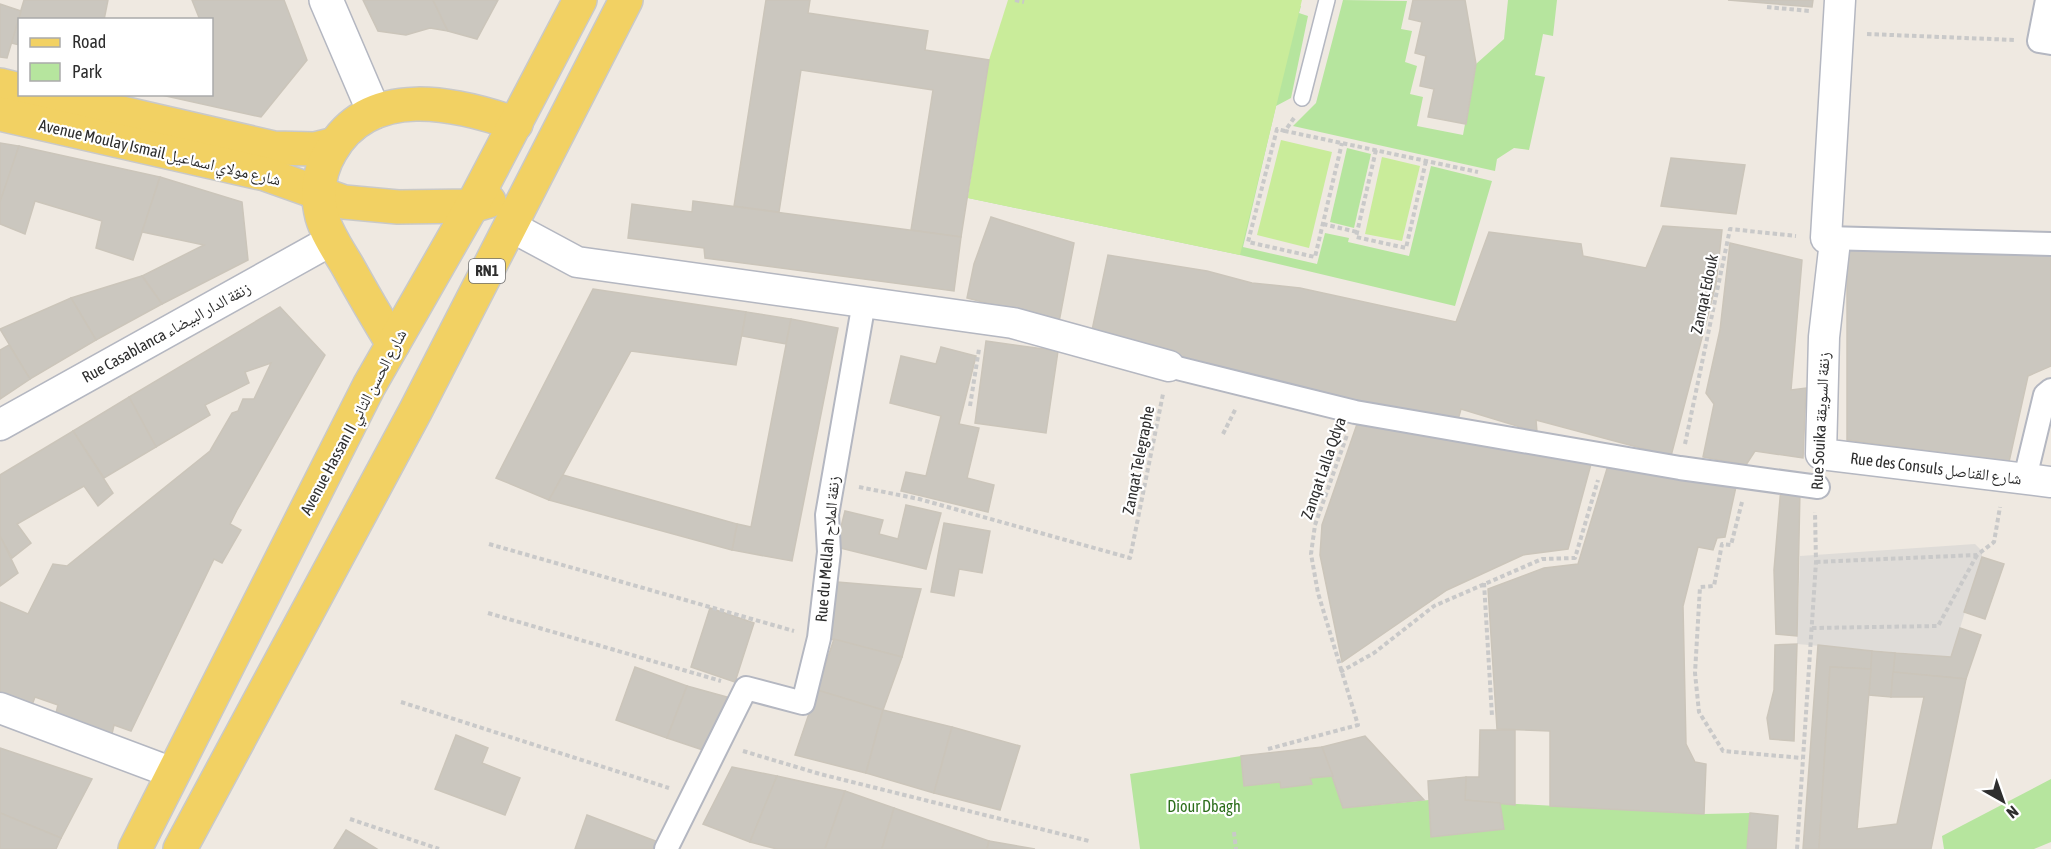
<svg xmlns="http://www.w3.org/2000/svg" width="2051" height="849" viewBox="0 0 2051 849" font-family="'Asap Condensed','Noto Naskh Arabic',sans-serif">
	<style>
		.green { fill: #b6e59e }
		.pitch { fill: #c9ec9a }
		.plaza { fill: #dfdcd8 }
		.building { fill: #cbc7bf; stroke: #cbc5ba; stroke-width: 1.5 }
		.lines { fill: none; stroke-linecap: round; stroke-linejoin: round }
		.service-casing { stroke: #b4b7c1; stroke-width: 18 }
		.pedestrian-casing { stroke: #b4b7c1; stroke-width: 26 }
		.minor-casing { stroke: #b4b7c1; stroke-width: 33 }
		.tertiary-casing { stroke: #b4b7c1; stroke-width: 36 }
		.primary-casing { stroke: #c9c9c9; stroke-width: 36 }
		.path { stroke: #c9c9c9; stroke-width: 4; stroke-dasharray: 4.5 3; stroke-linecap: butt }
		.service { stroke: #fff; stroke-width: 15 }
		.pedestrian { stroke: #fff; stroke-width: 22 }
		.minor { stroke: #fff; stroke-width: 30 }
		.tertiary { stroke: #fff; stroke-width: 33 }
		.primary { stroke: #f2d163; stroke-width: 33 }
		.labels { text-anchor: middle; stroke-width: 4.5; stroke-linejoin: round; paint-order: stroke }
		.shield { fill: #fff; stroke: #6d6d6d; stroke-width: 1.5 }
		.shield-label { font-size: 15px; font-weight: bold; fill: #2e2e2e }
		.street-label { font-size: 16px; fill: #2e2e2e; stroke: #fff }
		.park-label { font-size: 16px; fill: #2c6e1b; stroke: #fff }
	</style>
	<rect width="100%" height="100%" fill="#efe9e1"/>
	<g class="green">
		<polygon points="1343,0 1407,1 1401,29 1412,31 1405,62 1417,66 1410,94 1423,97 1417,126 1463,135 1476,64 1504,39 1508,0 1557,0 1553,36 1543,34 1535,75 1545,77 1529,150 1514,148 1497,159 1495,171 1293,126 1316,103"/>
		<polygon points="1301,6 1299,13 1308,16 1291,98 1276,106 1243,247 1317,264 1325,233 1349,238 1348,242 1409,256 1431,166 1492,181 1455,306 1240,255 968,198 989,60"/>
		<polygon points="1347,148 1371,154 1354,228 1330,222"/>
		<polygon points="1241,756 1244,786 1280,782 1312,784 1310,778 1333,776 1343,808 1429,800 1503,829 1500,803 1704,814 1750,813 1747,849 1140,849 1130,774"/>
		<polygon points="2051,779 2051,842 2034,849 1944,849 1942,836"/>
	</g>
	<g class="pitch">
		<polygon points="1008,0 1302,0 1240,255 968,198 989,60"/>
		<polygon points="1281,140 1332,152 1309,248 1257,235"/>
		<polygon points="1382,157 1420,166 1402,241 1365,234"/>
	</g>
	<polygon class="plaza" points="1975,544 1982,551 1982,557 1951,657 1797,644 1800,556"/>
	<g class="building">
		<polygon points="24,0 108,0 104,20 20,20 20,45 11,43"/>
		<polygon points="192,0 284,0 307,60 261,117 157,94 212,94 212,20 200,20"/>
		<polygon points="363,0 433,0 448,31 430,28 406,35 378,31"/>
		<polygon points="433,0 498,0 477,39 448,31"/>
		<polygon points="766,0 810,0 808,13 928,31 925,50 989,60 961,237 911,230 933,90 801,70 779,212 734,206"/>
		<polygon points="1413,0 1465,0 1476,64 1466,124 1428,117 1434,89 1420,86 1426,56 1415,53 1422,22 1409,19"/>
		<polygon points="1728,0 1813,0 1812,7"/>
		<polygon points="0,4 21,11 7,58 0,57"/>
		<polygon points="0,143 19,146 0,202"/>
		<polygon points="19,146 160,177 133,260 96,248 102,221 35,201 25,234 0,224 0,202"/>
		<polygon points="1671,158 1745,165 1736,214 1661,206"/>
		<polygon points="160,177 242,202 248,260 162,304 142,276 204,245 142,232"/>
		<polygon points="693,201 961,237 954,291 705,258 704,248 628,238 632,204 692,212"/>
		<polygon points="991,217 1074,243 1059,322 967,298 974,264"/>
		<polygon points="1663,226 1722,230 1716,284 1671,456 1536,420 1537,432 1461,409 1458,420 1362,407 1091,335 1108,255 1207,271 1252,283 1300,288 1456,322 1489,232 1581,244 1583,256 1646,268"/>
		<polygon points="1730,243 1802,260 1791,390 1806,388 1803,458 1755,451 1746,465 1703,457 1714,404 1706,393 1720,330"/>
		<polygon points="1847,246 2051,252 2051,366 2028,376 2009,462 1847,440"/>
		<polygon points="142,276 162,304 96,340 71,298"/>
		<polygon points="593,289 746,312 736,365 631,351 549,500 496,478"/>
		<polygon points="71,298 96,340 30,379 0,329"/>
		<polygon points="280,307 325,355 237,510 230,524 241,530 222,563 214,559 131,731 114,725 112,734 56,713 58,705 35,697 32,705 0,693 0,602 28,614 53,564 67,566 210,451 232,413 238,411 243,399 254,399 271,363 245,372 249,383 205,405 210,415 156,447 129,397"/>
		<polygon points="746,312 791,319 786,344 742,336"/>
		<polygon points="791,319 838,328 792,561 732,550 737,524 751,527"/>
		<polygon points="986,341 1058,351 1046,433 975,423"/>
		<polygon points="9,345 30,379 0,399 0,350"/>
		<polygon points="941,347 976,356 959,424 979,428 967,478 994,485 988,512 901,491 906,472 926,476 941,416 890,403 901,356 936,364"/>
		<polygon points="129,397 156,447 104,478 73,431"/>
		<polygon points="1357,424 1493,441 1591,464 1568,549 1523,555 1447,590 1342,662 1320,555 1322,525"/>
		<polygon points="73,431 113,493 98,506 84,486 17,524 31,543 12,558 0,536 0,475"/>
		<polygon points="1609,462 1737,482 1725,537 1717,538 1713,550 1698,547 1683,606 1686,744 1695,762 1706,764 1704,814 1550,806 1550,731 1497,729 1488,589 1544,568 1578,564"/>
		<polygon points="563,475 737,524 732,550 549,500"/>
		<polygon points="1781,487 1800,489 1797,636 1776,634 1774,570"/>
		<polygon points="906,505 941,513 926,569 836,547 845,511 883,520 879,534 898,539"/>
		<polygon points="944,523 990,531 982,573 959,569 954,596 931,592"/>
		<polygon points="0,536 18,573 0,586"/>
		<polygon points="1982,557 2004,564 1985,619 1964,612"/>
		<polygon points="837,582 921,589 902,657 826,638"/>
		<polygon points="710,608 754,623 735,682 691,667"/>
		<polygon points="1960,628 1981,635 1966,679 1893,672 1895,653 1951,657"/>
		<polygon points="834,639 902,657 883,710 817,690"/>
		<polygon points="1797,644 1794,741 1770,739 1767,718 1774,690 1775,645"/>
		<polygon points="1818,645 1872,651 1871,669 1830,667 1819,849 1803,849"/>
		<polygon points="1872,651 1895,653 1891,697 1869,695"/>
		<polygon points="635,667 687,686 667,738 616,720"/>
		<polygon points="1830,667 1871,669 1857,829 1897,824 1924,697 1891,697 1893,672 1966,679 1931,849 1819,849"/>
		<polygon points="687,686 727,697 706,751 667,738"/>
		<polygon points="817,690 883,710 866,773 795,755"/>
		<polygon points="883,710 952,727 934,793 866,773"/>
		<polygon points="952,727 1020,746 1000,810 934,793"/>
		<polygon points="1480,730 1515,730 1515,805 1465,800 1466,777 1479,777"/>
		<polygon points="456,735 488,748 482,763 520,778 505,815 435,789"/>
		<polygon points="1365,736 1424,800 1343,808 1322,747"/>
		<polygon points="1322,747 1333,776 1310,778 1312,784 1281,788 1280,782 1244,786 1241,756"/>
		<polygon points="0,748 92,779 61,838 0,813"/>
		<polygon points="732,767 777,776 750,842 703,824"/>
		<polygon points="777,776 845,791 825,849 777,849 750,842"/>
		<polygon points="1466,777 1465,800 1500,803 1504,829 1431,837 1428,781"/>
		<polygon points="845,791 894,808 882,849 825,849"/>
		<polygon points="894,808 989,841 987,849 882,849"/>
		<polygon points="0,813 61,838 56,849 0,849"/>
		<polygon points="1750,813 1778,816 1776,849 1747,849"/>
		<polygon points="587,815 658,842 655,849 575,849"/>
		<polygon points="346,830 377,849 334,849"/>
		<polygon points="989,841 1035,849 987,849"/>
	</g>
	<g class="lines">
		<defs>
			<polyline id="service" points="1302,98 1327,0"/>
			<g id="pedestrian">
				<polyline points="2047,0 2039,41 2051,43"/>
				<polyline points="1826,238 2051,244"/>
				<polyline points="1169,366 1355,412 1680,468 1818,487"/>
				<polyline points="2025,478 2045,395 2051,390"/>
				<polyline points="666,849 746,688 803,703 819,638 829,552 827,515 864,302"/>
			</g>
			<g id="minor">
				<polyline points="1840,0 1826,238 1835,241 1824,337 1821,454 2051,482"/>
				<polyline points="510,226 577,262 1013,323 1169,366"/>
				<polyline points="0,425 332,240"/>
				<polyline points="0,708 173,773"/>
			</g>
			<polyline id="tertiary" points="326,0 374,112"/>
			<g id="primary">
				<polyline points="0,85 20,90"/>
				<polyline points="40,94 274,148 315,149 335,144"/>
				<polyline points="0,114 265,174 344,202 398,207 472,206 489,201"/>
				<path d="M393,344c-16,-26 -31,-52 -46,-79 -9,-15 -20,-31 -25,-48 -6,-23 -3,-46 9,-66 39,-68 125,-48 185,-27"/>
				<polyline points="135,849 369,386 472,206 580,0"/>
				<polyline points="180,849 416,410 626,0"/>
			</g>
		</defs>
		<use href="#service" class="service-casing"/>
		<use href="#pedestrian" class="pedestrian-casing"/>
		<use href="#minor" class="minor-casing"/>
		<use href="#tertiary" class="tertiary-casing"/>
		<use href="#primary" class="primary-casing"/>
		<g class="path">
			<polyline points="1015,0 1024,2"/>
			<polyline points="1767,7 1809,11"/>
			<polyline points="1867,34 2015,40"/>
			<polyline points="1294,118 1285,131 1478,172"/>
			<polyline points="1285,131 1277,129 1248,242 1315,257 1342,143"/>
			<polyline points="1376,150 1356,237 1406,248 1426,161"/>
			<polyline points="1323,224 1357,232"/>
			<polyline points="970,406 979,349"/>
			<polyline points="1223,434 1236,408"/>
			<polyline points="1685,444 1730,229 1796,236"/>
			<polyline points="859,487 919,499 1130,558 1163,394"/>
			<polyline points="1742,502 1731,545 1722,544 1714,586 1700,587 1695,673 1699,712 1723,751 1802,758"/>
			<polyline points="489,544 794,631"/>
			<polyline points="1816,562 1977,555 1994,542 2000,507"/>
			<polyline points="1484,583 1492,716"/>
			<polyline points="488,613 721,681"/>
			<polyline points="1812,628 1938,626 1977,555"/>
			<polyline points="1340,672 1374,653 1434,606 1542,559 1575,558 1598,480"/>
			<polyline points="401,702 669,788"/>
			<polyline points="1268,749 1358,725 1318,593 1311,554 1315,525 1347,435"/>
			<polyline points="743,751 820,774 1089,841"/>
			<polyline points="350,819 439,849"/>
			<polyline points="1234,832 1236,849"/>
			<polyline points="1797,849 1816,562 1815,512"/>
		</g>
		<use href="#service" class="service"/>
		<use href="#pedestrian" class="pedestrian"/>
		<use href="#minor" class="minor"/>
		<use href="#tertiary" class="tertiary"/>
		<use href="#primary" class="primary"/>
	</g>
	<g class="labels">
		<rect class="shield" x="469" y="259" width="36" height="24" rx="4.5"/>
		<g class="shield-label">
			<text x="487" y="276">RN1</text>
		</g>
		<g class="street-label">
			<text transform="translate(160 152) rotate(13)" y="6">Avenue Moulay Ismail شارع مولاي اسماعيل</text>
			<text transform="translate(1704 294) rotate(-78)" y="6">Zanqat Edouk</text>
			<text transform="translate(166 332) rotate(-29)" y="6">Rue Casablanca زنقة الدار البيضاء</text>
			<text transform="translate(1820 421) rotate(-87)" y="6">Rue Souika زنقة السويقة</text>
			<text transform="translate(353 422) rotate(-62)" y="6">Avenue Hassan II شارع الحسن الثاني</text>
			<text transform="translate(1138 460) rotate(-79)" y="6">Zanqat Telegraphe</text>
			<text transform="translate(1323 468) rotate(-71)" y="6">Zanqat Lalla Qdya</text>
			<text transform="translate(1936 468) rotate(7)" y="6">Rue des Consuls شارع القناصل</text>
			<text transform="translate(827 549) rotate(-85)" y="6">Rue du Mellah زنقة الملاح</text>
		</g>
		<g class="park-label">
			<text x="1204" y="812">Diour Dbagh</text>
		</g>
	</g>
	<rect x="18" y="18" width="195" height="78" fill="#ffffff" stroke="#ababab" stroke-width="1.5"/>
	<rect x="30" y="38" width="30" height="9" fill="#f2d163" stroke="#ababab" stroke-width="1.5"/>
	<text x="72" y="48" font-size="18" fill="#2e2e2e">Road</text>
	<rect x="30" y="63" width="30" height="18" fill="#b6e59e" stroke="#ababab" stroke-width="1.5"/>
	<text x="72" y="78" font-size="18" fill="#2e2e2e">Park</text>
	<g transform="translate(2003 801) rotate(140)" stroke="#ffffff" stroke-width="4.5" paint-order="stroke">
	<path d="M0-4.5L10 22L0 15L-10 22Z" fill="#2e2e2e"/>
	<text y="-9" font-size="16" font-weight="bold" text-anchor="middle" fill="#2e2e2e">N</text>
	</g>
</svg>
